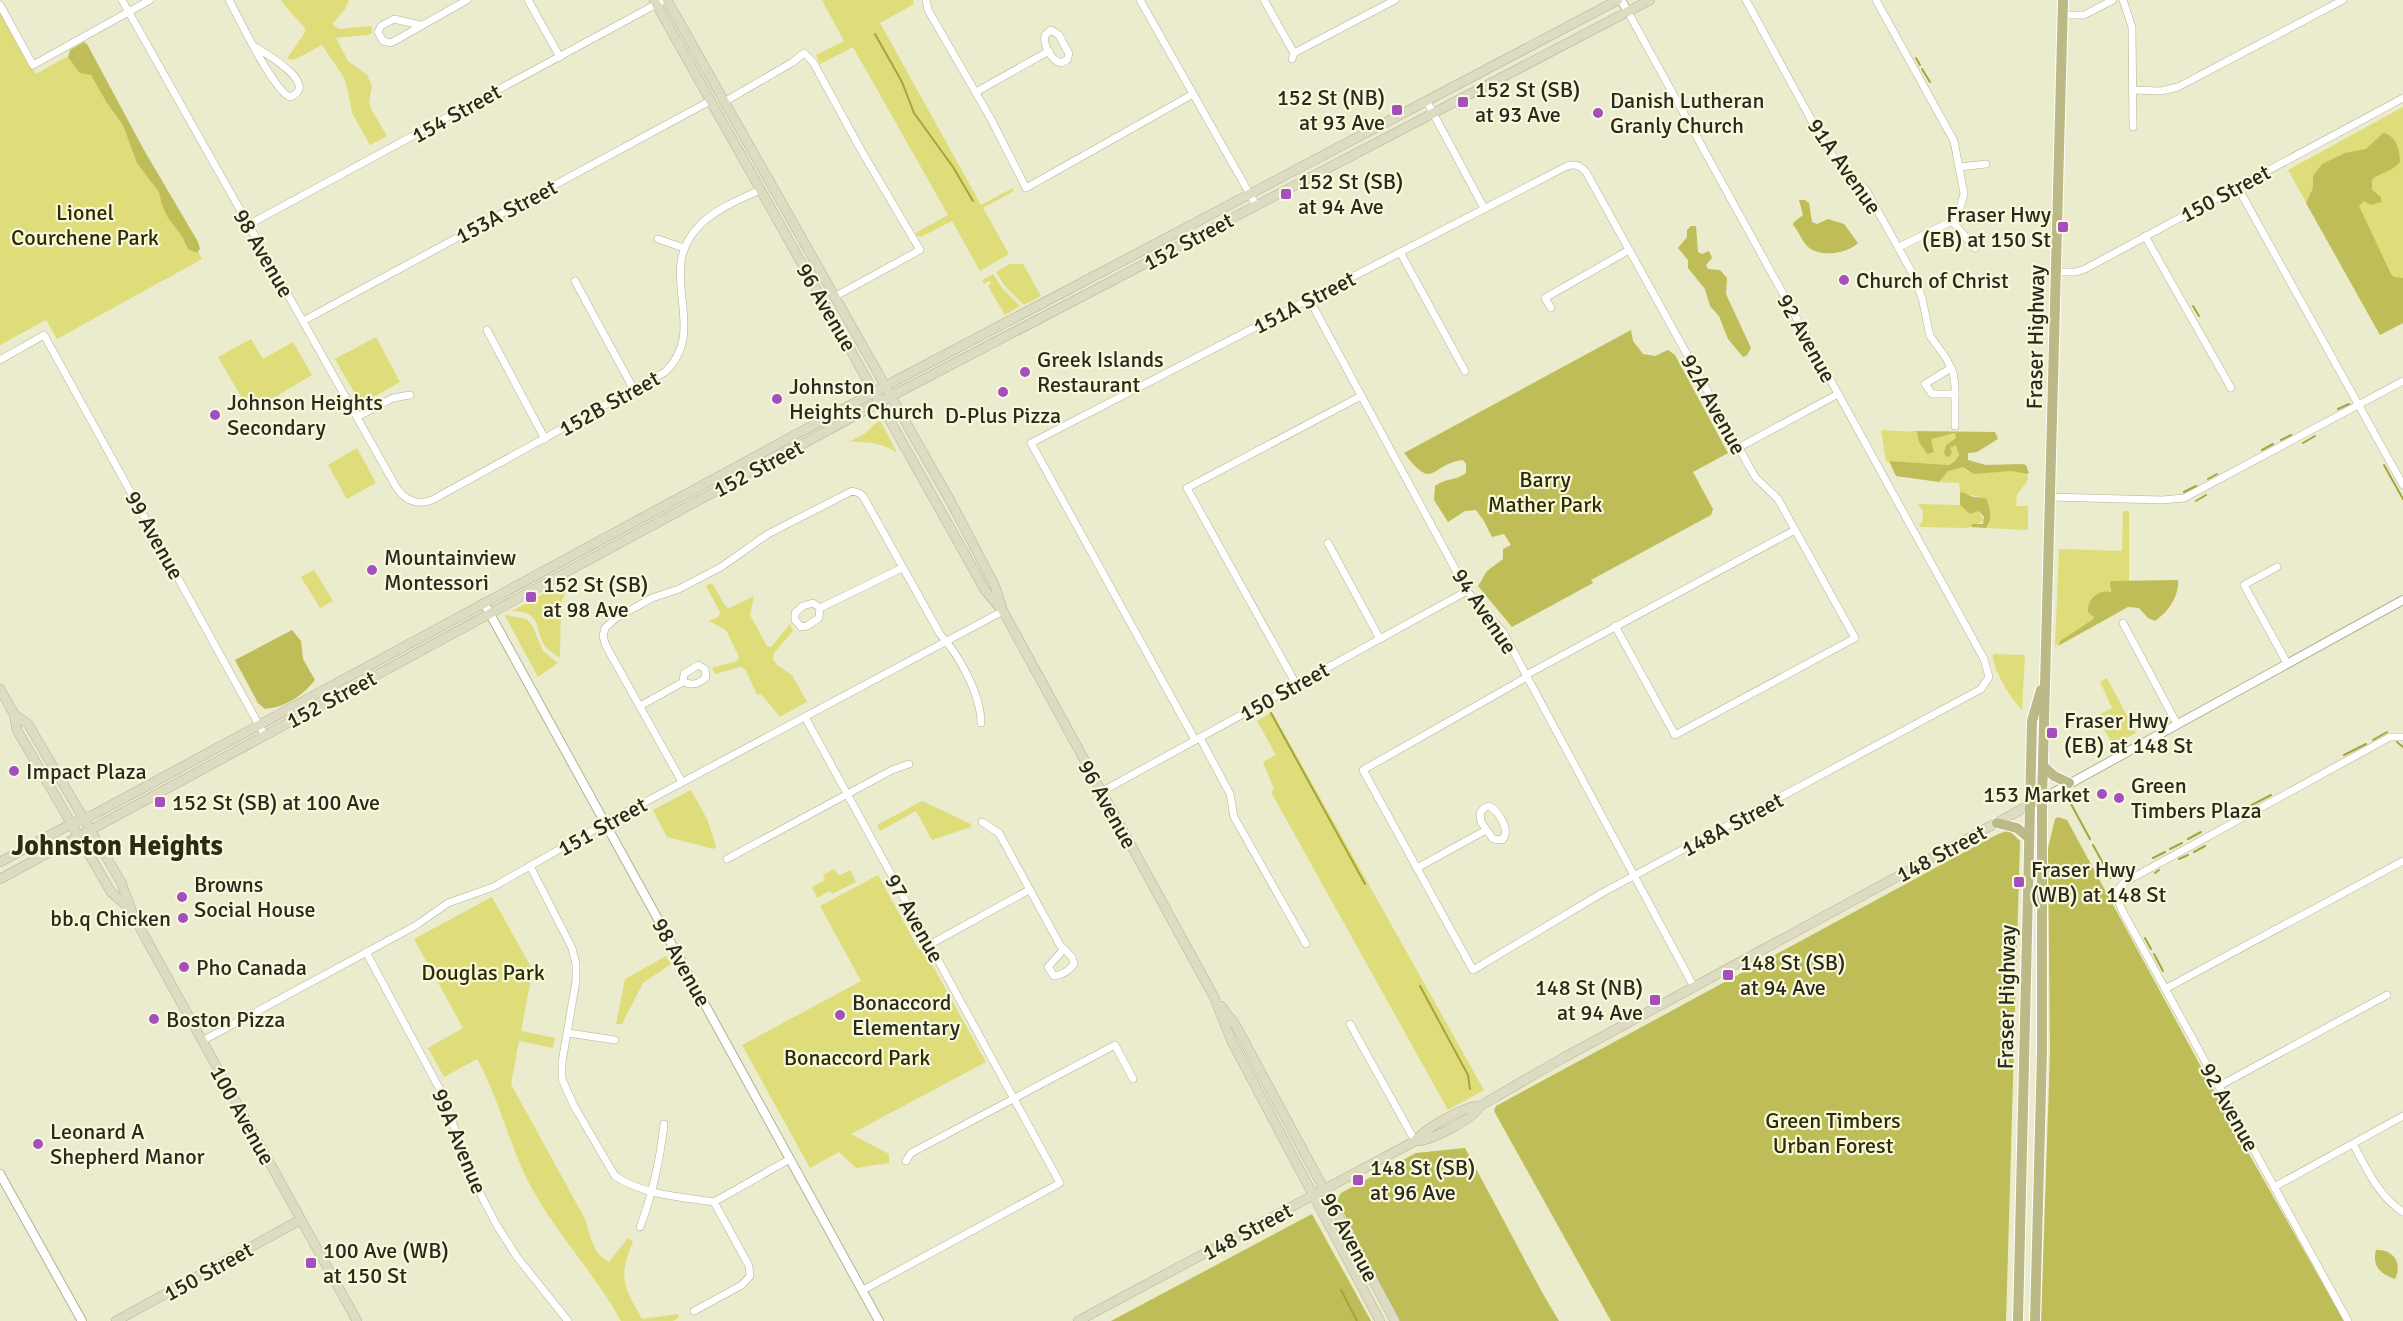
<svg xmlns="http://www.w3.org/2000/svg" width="2403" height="1321" viewBox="0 0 2403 1321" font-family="Signika,sans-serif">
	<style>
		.green { fill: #dfdd79 }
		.forest { fill: #bfbd57 }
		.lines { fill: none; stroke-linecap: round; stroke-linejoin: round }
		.stream { stroke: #a7a43d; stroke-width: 2 }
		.minor-casing { stroke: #b2b297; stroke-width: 8 }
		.tertiary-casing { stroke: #b2b297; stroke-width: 10 }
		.secondary-casing { stroke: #b2b297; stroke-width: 10 }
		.primary-casing { stroke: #fff; stroke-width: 12 }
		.minor { stroke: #fff; stroke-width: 7 }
		.tertiary { stroke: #fff; stroke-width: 8 }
		.secondary { stroke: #dddcc3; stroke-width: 9 }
		.primary { stroke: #bbb986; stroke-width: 10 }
		.poi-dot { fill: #a44fbd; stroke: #f8f8db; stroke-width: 2 }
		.labels { text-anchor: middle; stroke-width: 4.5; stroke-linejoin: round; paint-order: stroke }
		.poi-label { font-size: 22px; fill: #29291e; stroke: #f8f8db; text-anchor: start }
		.street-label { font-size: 22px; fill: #29291e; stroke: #f8f8db }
		.park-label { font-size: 22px; fill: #2d2c00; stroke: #f8f8db }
		.district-label { font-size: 28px; font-weight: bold; fill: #2c2b14; stroke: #f8f8db }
	</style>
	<rect width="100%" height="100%" fill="#ebebce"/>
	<g class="green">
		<path d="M281,0h68l-4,9 -12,14 2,4 5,2 29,-3 3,2v5l-4,2 -32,3 12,23 19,14 5,11 -3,16 2,7 16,27 -17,9 -18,-32 -5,-26 -4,-11 -21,-31 -26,14 -7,1 -1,-3 18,-26c-5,-11 -18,-18 -25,-31z"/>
		<polygon points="822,0 913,0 914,4 880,23 981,205 1013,188 1014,191 983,208 1009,254 980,271 952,221 921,237 914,234 948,215 853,47 820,64 816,55 844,41"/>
		<polygon points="0,9 36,74 77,51 83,45 202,259 57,339 46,320 0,345"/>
		<polygon points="2403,107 2403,323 2380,335 2288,170"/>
		<polygon points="1010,264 1023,264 1041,296 1024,305 1005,286 996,272"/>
		<polygon points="993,274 1002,288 1020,306 1005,315 988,286 991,284 989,281 984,284 982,280"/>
		<polygon points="376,337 400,382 361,404 335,359"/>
		<polygon points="251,339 263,359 293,342 312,375 250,412 218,357"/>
		<path d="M878,421l3,1 16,31c-13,-10 -32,-12 -48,-11l17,-9z"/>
		<polygon points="1881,430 1917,432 1924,451 1934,449 1930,439 1955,433 1956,438 1946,445 1950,448 1956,444 1959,455 1955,461 1949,465 1886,461"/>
		<polygon points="357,448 376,483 347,499 328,465"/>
		<polygon points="1957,467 1963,467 1968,472 2011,471 2027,474 2028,480 2017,495 2016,506 2028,506 2028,530 1986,528 1989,525 1986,498 1960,493 1959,483 1939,482 1948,471"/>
		<path d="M1918,504l42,1c8,7 9,7 19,6l5,10 -17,7 -47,-1 -1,-3 3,-1 1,-12z"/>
		<path d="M2123,511h6v71l-18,-1c2,16 -15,26 -19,39l-32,21 -5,6 4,-98 63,2z"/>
		<polygon points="314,570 333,601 320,608 301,577"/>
		<path d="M572,578l-11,25 -1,55c-5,-4 -12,-8 -15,-12 -12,-19 -2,-34 -33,-35z"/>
		<polygon points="712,583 726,607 730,608 754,596 750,615 767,646 771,647 790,624 793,631 774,653 773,659 777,665 792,675 807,702 780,717 762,695 757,694 745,669 740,667 715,674 712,668 737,661 739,657 726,630 709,621 719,616 720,612 706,586"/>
		<polygon points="506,615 526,619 532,625 543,651 558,663 538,677 505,616"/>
		<path d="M1993,654l32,1 -3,55c-10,-9 -31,-43 -29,-56z"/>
		<polygon points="2107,678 2136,733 2113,745 2097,716 2112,708 2100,682"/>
		<polygon points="1272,712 1484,1090 1448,1110 1271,792 1274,789 1263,762 1276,755 1257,721"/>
		<polygon points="691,790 707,819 716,846 714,849 667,837 653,810"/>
		<polygon points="922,801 971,824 971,827 932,840 916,811 880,831 877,825"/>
		<polygon points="834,869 839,876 850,870 856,882 832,894 830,891 817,898 812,887 825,880 823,875"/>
		<polygon points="878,875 919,950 923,948 986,1062 851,1134 889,1154 889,1163 856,1168 839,1152 810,1168 742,1045 861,981 820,906"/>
		<path d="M492,897l39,70v12l-10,52 34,7 -2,10 -34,-7 -8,43 74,135c5,15 8,36 24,43l19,-24 5,3c-15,37 -10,44 9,78l36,-5 1,3 -6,4h-52c-26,-47 -64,-87 -90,-134 -22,-41 -31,-87 -54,-128l-33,18 -16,-29 35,-20 -49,-89z"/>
		<polygon points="666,956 671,964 643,983 622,1024 616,1024 625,979"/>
	</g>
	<g class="forest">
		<polygon points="84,42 87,44 144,150 198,242 200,249 197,253 188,249 182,236 168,218 162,205 159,192 137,163 123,125 107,103 91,75 80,73 68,57 70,50"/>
		<path d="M2383,133c13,2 17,17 17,29 -10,12 -21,10 -28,18v10l9,7v5l-10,3 -7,-4 -5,5 32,68 3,3 9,1v45l-23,12 -74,-132 7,-15v-12l9,-12 23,-11 21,-4z"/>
		<path d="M1799,200h6l4,3 3,19 5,2 11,-5 16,5 14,19c-11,11 -39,15 -51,3 -6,-6 -8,-15 -14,-21l1,-3 9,-7z"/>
		<polygon points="1691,226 1696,226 1698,252 1702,254 1709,251 1712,258 1706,265 1708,269 1720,270 1727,278 1726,294 1751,348 1747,355 1743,357 1728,339 1719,316 1710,306 1705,289 1688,268 1688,260 1678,248 1687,237 1687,230"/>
		<path d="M1631,330l2,11 10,13 12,2 13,-6 7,5 53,98 -35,19 20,37 -2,6 -120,65 2,3 -81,44 -34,-41 9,-15 16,-12v-10l8,-4 -7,-11 -12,3 -8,-16 -8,-11 -11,1 -17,11 -14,-22 1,-14c10,-8 21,-5 31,-13v-9l-3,-4c-34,4 -28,33 -59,-7z"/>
		<polygon points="1911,431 1995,432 1998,439 1977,452 1968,453 1968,460 1986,465 2022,464 2026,465 2029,473 2027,474 2011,471 1973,474 1963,467 1948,471 1939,482 1896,476 1889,461 1949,465 1955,461 1959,455 1956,445 1950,448 1952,452 1950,456 1947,457 1944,453 1946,445 1956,438 1955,433 1931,439 1934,452 1927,454 1919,442 1917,432"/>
		<path d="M1962,492l11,5 13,1c4,10 7,22 0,30l-15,-1 1,-3h11l1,-7 -5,-6 -9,3 -10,-9v-12z"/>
		<path d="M2178,580c1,17 -10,32 -23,41l-7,-3 -9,-10 -11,-1 -70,39 2,-5 32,-21 2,-3 -6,-5c-1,-13 11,-23 23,-20l-1,-11z"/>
		<path d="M292,630l9,11 2,18 12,21c-13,16 -29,27 -50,29l-7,-6 -23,-43z"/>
		<polygon points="2058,817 2067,820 2237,1133 2344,1321 2041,1321 2050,1053 2048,848 2055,819"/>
		<polygon points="2009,830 2020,841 2006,1321 1611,1321 1494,1111 1496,1106 1996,835"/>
		<polygon points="1465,1148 1543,1294 1559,1321 1399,1321 1337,1200 1341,1193 1416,1153"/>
		<polygon points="1312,1214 1371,1321 1111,1321"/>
		<path d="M2376,1250c17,-1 27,13 19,29 -15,-5 -23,-13 -19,-29z"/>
	</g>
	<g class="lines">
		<g class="stream">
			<polyline points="875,34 902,82 914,113 953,167 973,201"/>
			<polyline points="1916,58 1920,65"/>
			<polyline points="1922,69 1930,82"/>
			<polyline points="2193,306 2199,316"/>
			<polyline points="2338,409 2349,404"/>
			<polyline points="2281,440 2291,435"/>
			<polyline points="2303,443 2315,436"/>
			<polyline points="2262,450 2273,444"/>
			<polyline points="2384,465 2403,499"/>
			<polyline points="2208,479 2217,474"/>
			<polyline points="2184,492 2196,486"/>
			<polyline points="2196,501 2206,495"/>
			<polyline points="1271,713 1365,884"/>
			<polyline points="2373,740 2387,732"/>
			<polyline points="2397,742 2403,747"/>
			<polyline points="2344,755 2366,744"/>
			<polyline points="2071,804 2090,839"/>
			<polyline points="2248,807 2271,795"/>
			<polyline points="2188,839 2201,832"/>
			<polyline points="2093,845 2111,878 2116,878 2127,872"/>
			<polyline points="2170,849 2182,843"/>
			<polyline points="2194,852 2205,846"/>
			<polyline points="2153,858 2165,852"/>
			<polyline points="2179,859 2188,855"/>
			<polyline points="2155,873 2159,870"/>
			<polyline points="2145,938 2151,949"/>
			<polyline points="2154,954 2163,971"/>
			<polyline points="1420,986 1468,1075 1470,1089"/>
			<polyline points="1341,1290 1357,1321"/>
		</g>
		<defs>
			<g id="minor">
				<path d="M122,0l273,485c9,15 21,21 37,15l233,-128c46,-44 -12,-101 35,-147 16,-16 40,-26 60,-35"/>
				<path d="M229,0c11,20 44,90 61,97 31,-12 -25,-44 -35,-50"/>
				<polyline points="528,0 560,57"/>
				<polyline points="926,0 928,10 991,119 1026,188 1193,94"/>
				<polyline points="1140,0 1256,205"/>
				<polyline points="1264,0 1294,53"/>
				<polyline points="1746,0 1825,145 1832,155 1866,190 1914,276 1922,298 1930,336 1946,358 1953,372 1955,386 1955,426"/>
				<polyline points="1876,0 1954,141 1964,194 1960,208 1952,221 1899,247"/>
				<polyline points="2123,0 2132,27 2133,127"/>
				<polyline points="0,5 33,65 150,0"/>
				<polyline points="2063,15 2084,15 2113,0"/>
				<polyline points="420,25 394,19 381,26 378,32 383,41 391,43 467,0"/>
				<path d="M1051,30l8,5 10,19 -2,6 -6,3c-10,-3 -18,-17 -16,-28z"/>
				<polyline points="1292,59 1294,53 1395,0"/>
				<polyline points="2132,90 2161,91 2178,87 2343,0"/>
				<polyline points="976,92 1049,51"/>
				<polyline points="1426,100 1484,208"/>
				<polyline points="724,102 793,62 804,53 813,62 861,150 920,250 834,297"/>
				<polyline points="1960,167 1986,164"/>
				<polyline points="2237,186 2403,485"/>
				<polyline points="1952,221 1975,248"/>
				<polyline points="248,225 664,0"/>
				<polyline points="2145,236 2231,388"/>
				<polyline points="658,239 684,248"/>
				<polyline points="1400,252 1465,371"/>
				<polyline points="2044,272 2076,272 2085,269 2403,98"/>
				<polyline points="575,281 634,390"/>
				<polyline points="1309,299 1467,591 1503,632 1694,987"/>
				<polyline points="1551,308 1545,298 1629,250"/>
				<polyline points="303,321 710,101"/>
				<polyline points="487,330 545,439"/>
				<polyline points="0,360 44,335 265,736"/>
				<polyline points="1951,368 1925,384 1932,394 1955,394"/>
				<polyline points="357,417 393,398 410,395"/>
				<polyline points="1738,448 1838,394"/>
				<polyline points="2050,497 2162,500 2184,498 2403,381"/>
				<polyline points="1328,543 1380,639"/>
				<polyline points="2277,567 2244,585 2287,663"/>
				<polygon points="813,603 820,608 819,618 807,626 801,627 795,620 795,613 803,606"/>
				<polyline points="820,608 902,568"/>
				<polyline points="2123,623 2177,724"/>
				<polyline points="1526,675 1795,530"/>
				<polyline points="1527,677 1363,770 1473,970 1602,893 1981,689 1989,677 1984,659 1628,12"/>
				<polyline points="1296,684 1187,488 1361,396"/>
				<path d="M640,706l43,-24c10,4 16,2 23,-5l-1,-8 -7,-4 -14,9 -1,8"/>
				<polyline points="805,717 1060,1183 863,1290"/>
				<polyline points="1200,738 1230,794 1234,817 1306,944"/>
				<path d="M1195,740l-164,-297 536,-277c8,-2 13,-1 19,6l164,296 6,10 22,21 77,139 -180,97 -60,-109"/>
				<path d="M682,782l-76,-136 -3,-10 2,-8 11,-10 36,-20 27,-9 42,-22 47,-33 84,-43 7,2 4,3 77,138c19,21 41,61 41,89"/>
				<polyline points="1101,792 1467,591"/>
				<path d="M1489,806c10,5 22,25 13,34l-9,-1 -12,-17 -1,-9 4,-5z"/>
				<path d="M982,822l17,11 61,112 12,12 2,7c-5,7 -11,11 -20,12l-6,-9 16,-18"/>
				<polyline points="727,859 892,770 909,764"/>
				<path d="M530,866l42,82 4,16v17l-14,81v17l12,27 41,70c29,19 65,21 99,26"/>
				<polyline points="1417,868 1486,830"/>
				<polyline points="929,945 1029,890"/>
				<polyline points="366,952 445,1099 468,1170 496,1224 517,1257 568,1321"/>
				<polyline points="2165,989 2403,861"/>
				<polyline points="1350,1024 1415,1141"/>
				<polyline points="568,1033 615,1040"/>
				<polyline points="202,1041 415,926 448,903 493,887 606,823 1003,611"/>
				<polyline points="2219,1086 2387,995"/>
				<path d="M2353,1144c14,25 25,52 50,68"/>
				<polyline points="906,1161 911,1153 1115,1045 1133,1079"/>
				<polyline points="2274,1187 2403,1116"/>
				<polyline points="714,1202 790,1159"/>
				<path d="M640,1227c13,-34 20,-67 24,-103"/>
				<polyline points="694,1311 742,1285 750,1276 749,1266 714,1202"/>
				<path d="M2348,1321l-224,-407c-6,-12 -11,-22 1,-32l265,-145h13"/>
			</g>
			<g id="tertiary">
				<polyline points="1621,0 1628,12"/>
				<polyline points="484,603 879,1321"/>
				<polyline points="2042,799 2403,600"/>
				<polyline points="0,1174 82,1321"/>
			</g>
			<g id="secondary">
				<polyline points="654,0 957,540 985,590 999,607"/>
				<polyline points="667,0 952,504 995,586 1003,611 1214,997 1232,1042 1380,1321"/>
				<polyline points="0,689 14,714 17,730 111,892 128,907"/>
				<polyline points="14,714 28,724 121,882 134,917 357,1321"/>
				<polyline points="0,862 71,824 95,814 895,381 1618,0"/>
				<polyline points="0,879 880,402 1650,0"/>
				<polyline points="1221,1006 1235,1024 1395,1321"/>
				<path d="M1415,1141c14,1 59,-22 65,-35l83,-48 472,-256"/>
				<polyline points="116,1321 300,1220"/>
				<path d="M1078,1321l337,-180c9,-12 51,-36 65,-35"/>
			</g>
			<g id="primary">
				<polyline points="2043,766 2054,776 2069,783"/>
				<polyline points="1997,823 2017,828 2029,838"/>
				<polyline points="2018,1321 2032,721 2041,690"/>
				<polyline points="2035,1321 2042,1051 2042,799 2063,0"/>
			</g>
		</defs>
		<use href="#minor" class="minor-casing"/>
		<use href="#tertiary" class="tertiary-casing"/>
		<use href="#secondary" class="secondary-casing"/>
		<use href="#primary" class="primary-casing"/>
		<use href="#minor" class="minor"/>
		<use href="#tertiary" class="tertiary"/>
		<use href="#secondary" class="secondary"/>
		<use href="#primary" class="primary"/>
	</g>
	<g class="poi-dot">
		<rect x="1457" y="96" width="12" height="12" rx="3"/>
		<rect x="1391" y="104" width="12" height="12" rx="3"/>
		<circle cx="1598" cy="113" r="6"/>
		<rect x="1280" y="188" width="12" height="12" rx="3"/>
		<rect x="2057" y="221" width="12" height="12" rx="3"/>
		<circle cx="1844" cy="280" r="6"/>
		<circle cx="1025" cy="372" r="6"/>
		<circle cx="1003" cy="392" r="6"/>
		<circle cx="777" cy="399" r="6"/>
		<circle cx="215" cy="415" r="6"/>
		<circle cx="372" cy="570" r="6"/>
		<rect x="525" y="591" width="12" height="12" rx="3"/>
		<rect x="2046" y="727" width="12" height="12" rx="3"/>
		<circle cx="14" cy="771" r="6"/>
		<circle cx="2102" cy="794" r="6"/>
		<circle cx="2119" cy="798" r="6"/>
		<rect x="154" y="796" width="12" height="12" rx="3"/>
		<rect x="2013" y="876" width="12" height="12" rx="3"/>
		<circle cx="182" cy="897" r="6"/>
		<circle cx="183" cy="918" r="6"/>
		<circle cx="184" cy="967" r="6"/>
		<rect x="1722" y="969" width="12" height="12" rx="3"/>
		<rect x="1649" y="994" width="12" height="12" rx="3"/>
		<circle cx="840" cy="1015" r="6"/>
		<circle cx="154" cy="1019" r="6"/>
		<circle cx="38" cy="1144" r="6"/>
		<rect x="1352" y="1174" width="12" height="12" rx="3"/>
		<rect x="305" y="1257" width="12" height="12" rx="3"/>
	</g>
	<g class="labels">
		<g class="poi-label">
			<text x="1475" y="97">152 St (SB)<tspan x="1475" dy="25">at 93 Ave</tspan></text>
			<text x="1385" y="105" text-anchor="end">152 St (NB)<tspan x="1385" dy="25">at 93 Ave</tspan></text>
			<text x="1610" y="108">Danish Lutheran<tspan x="1610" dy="25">Granly Church</tspan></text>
			<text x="1298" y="189">152 St (SB)<tspan x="1298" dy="25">at 94 Ave</tspan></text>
			<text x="2051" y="222" text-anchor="end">Fraser Hwy<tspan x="2051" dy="25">(EB) at 150 St</tspan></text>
			<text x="1856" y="288">Church of Christ</text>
			<text x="1037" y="367">Greek Islands<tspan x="1037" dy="25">Restaurant</tspan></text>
			<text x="789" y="394">Johnston<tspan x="789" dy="25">Heights Church</tspan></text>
			<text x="227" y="410">Johnson Heights<tspan x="227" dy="25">Secondary</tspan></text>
			<text x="1003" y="423" text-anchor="middle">D-Plus Pizza</text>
			<text x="384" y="565">Mountainview<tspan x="384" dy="25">Montessori</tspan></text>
			<text x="543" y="592">152 St (SB)<tspan x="543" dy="25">at 98 Ave</tspan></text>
			<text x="2064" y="728">Fraser Hwy<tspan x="2064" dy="25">(EB) at 148 St</tspan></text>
			<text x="26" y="779">Impact Plaza</text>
			<text x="2131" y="793">Green<tspan x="2131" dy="25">Timbers Plaza</tspan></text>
			<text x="2090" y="802" text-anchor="end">153 Market</text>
			<text x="172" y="810">152 St (SB) at 100 Ave</text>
			<text x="2031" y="877">Fraser Hwy<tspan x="2031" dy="25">(WB) at 148 St</tspan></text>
			<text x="194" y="892">Browns<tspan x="194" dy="25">Social House</tspan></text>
			<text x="171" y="926" text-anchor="end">bb.q Chicken</text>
			<text x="1740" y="970">148 St (SB)<tspan x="1740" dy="25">at 94 Ave</tspan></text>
			<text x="196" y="975">Pho Canada</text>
			<text x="1643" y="995" text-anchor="end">148 St (NB)<tspan x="1643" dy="25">at 94 Ave</tspan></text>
			<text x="852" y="1010">Bonaccord<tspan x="852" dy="25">Elementary</tspan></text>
			<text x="166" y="1027">Boston Pizza</text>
			<text x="50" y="1139">Leonard A<tspan x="50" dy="25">Shepherd Manor</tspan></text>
			<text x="1370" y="1175">148 St (SB)<tspan x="1370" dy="25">at 96 Ave</tspan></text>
			<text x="323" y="1258">100 Ave (WB)<tspan x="323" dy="25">at 150 St</tspan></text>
		</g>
		<g class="street-label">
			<text transform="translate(456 113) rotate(-29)" y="8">154 Street</text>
			<text transform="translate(1845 166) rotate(55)" y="8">91A Avenue</text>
			<text transform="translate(2225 193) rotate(-28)" y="8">150 Street</text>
			<text transform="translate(506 211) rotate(-28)" y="8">153A Street</text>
			<text transform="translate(1188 241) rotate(-28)" y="8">152 Street</text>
			<text transform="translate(264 253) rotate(60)" y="8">98 Avenue</text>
			<text transform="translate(1304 302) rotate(-27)" y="8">151A Street</text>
			<text transform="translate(827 307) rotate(60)" y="8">96 Avenue</text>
			<text transform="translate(2035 337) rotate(-89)" y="8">Fraser Highway</text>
			<text transform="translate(1807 338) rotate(61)" y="8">92 Avenue</text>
			<text transform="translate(609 403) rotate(-29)" y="8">152B Street</text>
			<text transform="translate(1714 404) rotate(61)" y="8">92A Avenue</text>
			<text transform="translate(758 468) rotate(-28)" y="8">152 Street</text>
			<text transform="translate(155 535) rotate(61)" y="8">99 Avenue</text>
			<text transform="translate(1485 611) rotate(56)" y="8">94 Avenue</text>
			<text transform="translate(1284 691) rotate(-29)" y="8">150 Street</text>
			<text transform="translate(331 699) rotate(-28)" y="8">152 Street</text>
			<text transform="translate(1108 804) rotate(61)" y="8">96 Avenue</text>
			<text transform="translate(1732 824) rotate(-28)" y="8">148A Street</text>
			<text transform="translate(602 826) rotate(-29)" y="8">151 Street</text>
			<text transform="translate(1941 853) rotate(-28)" y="8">148 Street</text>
			<text transform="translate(915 918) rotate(61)" y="8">97 Avenue</text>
			<text transform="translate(682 962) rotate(61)" y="8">98 Avenue</text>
			<text transform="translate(2006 997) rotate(-89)" y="8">Fraser Highway</text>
			<text transform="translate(2230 1107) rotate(61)" y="8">92 Avenue</text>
			<text transform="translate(243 1115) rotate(61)" y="8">100 Avenue</text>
			<text transform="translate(460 1141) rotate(68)" y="8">99A Avenue</text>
			<text transform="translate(1247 1231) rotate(-28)" y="8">148 Street</text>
			<text transform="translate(1350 1237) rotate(62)" y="8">96 Avenue</text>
			<text transform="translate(208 1271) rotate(-29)" y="8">150 Street</text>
		</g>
		<g class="park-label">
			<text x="85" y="220">Lionel<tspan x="85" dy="25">Courchene Park</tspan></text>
			<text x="1545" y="487">Barry<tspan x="1545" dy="25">Mather Park</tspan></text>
			<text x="483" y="980">Douglas Park</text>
			<text x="857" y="1065">Bonaccord Park</text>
			<text x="1833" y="1128">Green Timbers<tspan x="1833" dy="25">Urban Forest</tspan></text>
		</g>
		<g class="district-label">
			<text x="117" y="855">Johnston Heights</text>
		</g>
	</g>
</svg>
